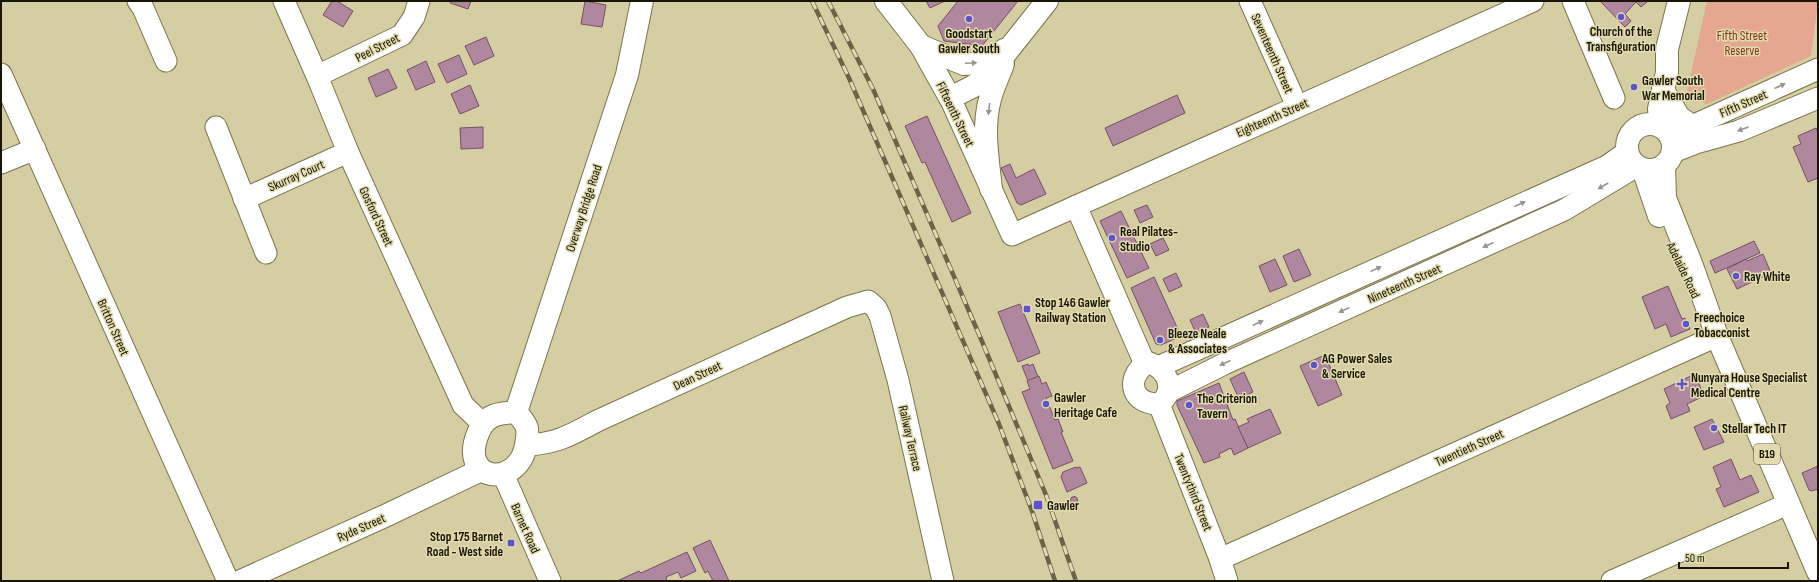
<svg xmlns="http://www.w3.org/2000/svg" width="1819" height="582" viewBox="0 0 1819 582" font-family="'Sofia Sans Condensed',sans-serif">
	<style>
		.green { fill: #e5a78f }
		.building { fill: #af879f; stroke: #745066 }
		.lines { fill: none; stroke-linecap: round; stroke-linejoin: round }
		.minor-casing { stroke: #7b754c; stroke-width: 23 }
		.major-casing { stroke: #7b754c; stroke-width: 24 }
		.minor { stroke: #fff; stroke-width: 21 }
		.major { stroke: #fff; stroke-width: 22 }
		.rail-casing { stroke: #696448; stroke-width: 4.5 }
		.rail { stroke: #e1dbaf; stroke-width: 3; stroke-dasharray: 9; stroke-linecap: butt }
		.oneway { fill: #97968e }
		.poi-dot { fill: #5e53cc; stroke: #e1dbaf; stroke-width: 1.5 }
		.labels { text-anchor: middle; stroke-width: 3; stroke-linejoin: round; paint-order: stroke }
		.shield { fill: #e1dbaf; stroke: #545038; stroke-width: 1 }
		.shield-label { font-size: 12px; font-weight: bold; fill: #181505 }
		.poi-label { font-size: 13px; font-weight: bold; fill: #181505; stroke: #e1dbaf; text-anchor: start }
		.park-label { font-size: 13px; fill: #843613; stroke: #e1dbaf }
		.street-label { font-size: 13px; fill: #181505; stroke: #e1dbaf }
	</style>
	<rect width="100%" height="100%" fill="#d4cea2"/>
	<polygon class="green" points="1707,1 1818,1 1811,56 1707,104 1686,96"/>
	<g class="building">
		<polygon points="332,1 337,1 353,11 343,27 323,15"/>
		<polygon points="451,1 471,1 468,9 450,3"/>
		<polygon points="585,1 606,5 602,27 581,24"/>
		<polygon points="926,1 945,1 930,8"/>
		<polygon points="958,1 1018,1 982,46 944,41 938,26"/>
		<polygon points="1600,1 1646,1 1647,2 1641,7 1636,2 1625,14 1631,21 1625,27"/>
		<polygon points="486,37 494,56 474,65 465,46"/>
		<polygon points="459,55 467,74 447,83 438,64"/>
		<polygon points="426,61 435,82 416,90 407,70"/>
		<polygon points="388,69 397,88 376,97 368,78"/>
		<polygon points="470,85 479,106 460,114 451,94"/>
		<polygon points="1177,95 1185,113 1113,146 1105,128"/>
		<polygon points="927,116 971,213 952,222 925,162 922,163 905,126"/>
		<polygon points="483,127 483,148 461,149 460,128"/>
		<polygon points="1816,128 1818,133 1818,178 1808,182 1793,147 1801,144 1798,136"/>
		<polygon points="1010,164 1016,178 1034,169 1046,194 1021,205 1017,203 1001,168"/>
		<polygon points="1147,205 1153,217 1140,223 1134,210"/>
		<polygon points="1121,211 1149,268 1127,278 1100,221"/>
		<polygon points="1163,238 1169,250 1156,256 1150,244"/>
		<polygon points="1754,241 1760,253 1715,273 1710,261"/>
		<polygon points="1299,249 1311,275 1294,282 1283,256"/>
		<polygon points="1763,254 1771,273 1737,289 1727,269 1746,259 1747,261"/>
		<polygon points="1275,259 1287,285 1270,292 1259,266"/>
		<polygon points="1176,273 1182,286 1169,292 1163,279"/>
		<polygon points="1154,277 1181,336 1161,345 1156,344 1131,288"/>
		<polygon points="1668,286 1682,319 1685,318 1690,329 1671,337 1666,324 1655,329 1642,297"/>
		<polygon points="1020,304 1040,353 1018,362 998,312"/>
		<polygon points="1203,314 1209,327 1196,333 1190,320"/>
		<polygon points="1325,355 1342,395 1318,406 1300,366"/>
		<polygon points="1028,364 1029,366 1033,364 1038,377 1028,381 1022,366"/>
		<polygon points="1244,372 1253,392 1239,399 1230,379"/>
		<polygon points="1695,374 1704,396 1687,404 1690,411 1671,419 1666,406 1670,403 1664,389"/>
		<polygon points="1039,376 1042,384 1046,382 1052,396 1046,398 1055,420 1058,419 1063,432 1061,432 1073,461 1053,469 1022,392 1030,389 1027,381"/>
		<polygon points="1219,383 1233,420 1235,419 1248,448 1234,455 1231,448 1219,454 1220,457 1204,463 1177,405 1177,401"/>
		<polygon points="1270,409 1281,433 1248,448 1238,427 1249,422 1247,419"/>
		<polygon points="1712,419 1724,442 1704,450 1694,427"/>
		<polygon points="1731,459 1740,480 1751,475 1759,492 1724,507 1716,489 1721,487 1713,467"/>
		<polygon points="1818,466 1818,489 1812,491 1809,490 1802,473"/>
		<polygon points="1076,467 1076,468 1080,467 1087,483 1067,492 1061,477 1063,472"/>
		<circle cx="1074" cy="500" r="3.5"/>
		<polygon points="710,540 729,581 713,581 708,571 705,573 693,548"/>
		<polygon points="687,552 696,571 681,578 678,572 666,577 667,581 617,581 639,571 641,573"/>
	</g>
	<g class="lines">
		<defs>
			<g id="minor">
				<polyline points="138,1 143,8 166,61"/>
				<polyline points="284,1 317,76 348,152 463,405 482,423"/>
				<polyline points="1250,1 1297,106"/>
				<polyline points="1573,1 1614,98"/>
				<polyline points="1,74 228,581"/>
				<polyline points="317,76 402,35 414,17 419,1"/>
				<polyline points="950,98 1012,235 1533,1"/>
				<polyline points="216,127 266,253"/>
				<polyline points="1666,131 1675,131 1692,126 1818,69"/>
				<polyline points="1673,152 1696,143 1739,131 1818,98"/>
				<polyline points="1,163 35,149"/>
				<polyline points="244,199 348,152"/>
				<polyline points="1076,206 1145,364"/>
				<path d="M1150,363c18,7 27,28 9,41 -27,0 -34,-24 -14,-40z"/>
				<polyline points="1158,367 1607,166 1627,152"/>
				<polyline points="1168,392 1224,364 1564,210 1637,166"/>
				<polyline points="1159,404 1220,559 1227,581"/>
				<path d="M526,445c30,-1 45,-10 71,-24l250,-114 21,-6 8,7 4,8 18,64 45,201"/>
				<polyline points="503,474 550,581"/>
				<polyline points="1220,559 1717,336"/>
				<polyline points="1612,581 1788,504"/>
			</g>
			<g id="major">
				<polyline points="886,1 921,46 950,98 972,87 986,78 1047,1"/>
				<polyline points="921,46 964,64 987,63 1004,50"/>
				<polyline points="1663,90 1679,117 1692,126"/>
				<circle cx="1650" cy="147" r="23"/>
				<polyline points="1661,127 1659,109 1667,72 1667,49 1679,1"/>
				<polyline points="1664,165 1665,198 1692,266 1717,336 1818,572"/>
				<polyline points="1643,169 1659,216"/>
				<path d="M991,189c-3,-29 -9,-61 -1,-90 3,-12 9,-24 13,-35"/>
				<polyline points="516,412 627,75 642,1"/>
				<path d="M516,412c12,14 13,15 10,33 -8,45 -70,37 -47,-14 7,-17 21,-18 37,-19z"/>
				<polyline points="241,581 387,515 481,470"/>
			</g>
		</defs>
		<use href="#minor" class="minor-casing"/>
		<use href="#major" class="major-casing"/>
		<use href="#minor" class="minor"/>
		<use href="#major" class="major"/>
		<defs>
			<g id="rail">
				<polyline points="812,1 849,78 999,424 1032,511 1055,581"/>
				<polyline points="828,1 873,89 981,339 1046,495 1076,581"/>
			</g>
		</defs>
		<use href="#rail" class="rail-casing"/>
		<use href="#rail" class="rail"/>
	</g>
	<defs><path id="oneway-solid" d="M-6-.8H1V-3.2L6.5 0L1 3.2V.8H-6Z"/></defs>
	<g class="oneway">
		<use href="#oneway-solid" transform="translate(971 63) rotate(-2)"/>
		<use href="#oneway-solid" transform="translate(1780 86) rotate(-24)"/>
		<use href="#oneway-solid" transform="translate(989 109) rotate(96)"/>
		<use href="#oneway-solid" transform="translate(1743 129) rotate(160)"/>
		<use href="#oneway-solid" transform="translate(1603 186) rotate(150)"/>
		<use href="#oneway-solid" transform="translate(1520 204) rotate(-24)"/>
		<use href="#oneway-solid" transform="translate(1488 245) rotate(156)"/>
		<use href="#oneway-solid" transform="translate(1376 269) rotate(-24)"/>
		<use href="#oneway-solid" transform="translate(1344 310) rotate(156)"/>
		<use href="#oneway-solid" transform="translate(1258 323) rotate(-24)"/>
		<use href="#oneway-solid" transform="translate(1225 363) rotate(155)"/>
	</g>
	<g class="poi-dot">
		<circle cx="1621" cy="17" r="4"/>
		<circle cx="969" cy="19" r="4"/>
		<circle cx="1634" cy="87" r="4"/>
		<circle cx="1112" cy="238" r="4"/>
		<circle cx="1736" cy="276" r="4"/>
		<rect x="1023" y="305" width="8" height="8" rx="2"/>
		<circle cx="1686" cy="324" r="4"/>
		<circle cx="1160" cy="340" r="4"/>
		<circle cx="1314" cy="365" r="4"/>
		<path d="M1680 378h4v4h4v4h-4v4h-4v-4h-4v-4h4z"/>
		<circle cx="1046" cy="404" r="4"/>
		<circle cx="1189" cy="405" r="4"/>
		<circle cx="1714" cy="428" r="4"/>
		<rect x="1033" y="500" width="10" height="10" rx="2"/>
		<rect x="507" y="539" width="8" height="8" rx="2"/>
	</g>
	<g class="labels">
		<rect class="shield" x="1754" y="444" width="26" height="20" rx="3"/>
		<g class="shield-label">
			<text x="1767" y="458">B19</text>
		</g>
		<g class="poi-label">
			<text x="1621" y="36" text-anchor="middle">Church of the<tspan x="1621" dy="15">Transfiguration</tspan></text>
			<text x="969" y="38" text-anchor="middle">Goodstart<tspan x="969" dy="15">Gawler South</tspan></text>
			<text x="1642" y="85">Gawler South<tspan x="1642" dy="15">War Memorial</tspan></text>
			<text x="1120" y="236">Real Pilates-<tspan x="1120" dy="15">Studio</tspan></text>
			<text x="1744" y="281">Ray White</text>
			<text x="1035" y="307">Stop 146 Gawler<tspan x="1035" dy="15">Railway Station</tspan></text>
			<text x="1694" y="322">Freechoice<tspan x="1694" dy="15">Tobacconist</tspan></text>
			<text x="1168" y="338">Bleeze Neale<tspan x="1168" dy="15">&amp; Associates</tspan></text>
			<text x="1322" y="363">AG Power Sales<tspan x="1322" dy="15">&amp; Service</tspan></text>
			<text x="1691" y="382">Nunyara House Specialist<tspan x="1691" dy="15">Medical Centre</tspan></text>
			<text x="1054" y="402">Gawler<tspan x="1054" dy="15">Heritage Cafe</tspan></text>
			<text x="1197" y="403">The Criterion<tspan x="1197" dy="15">Tavern</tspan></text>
			<text x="1722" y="433">Stellar Tech IT</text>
			<text x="1047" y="510">Gawler</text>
			<text x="503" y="541" text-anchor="end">Stop 175 Barnet<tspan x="503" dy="15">Road - West side</tspan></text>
		</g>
		<g class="park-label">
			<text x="1742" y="40">Fifth Street<tspan x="1742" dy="15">Reserve</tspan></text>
		</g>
		<g class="street-label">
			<text transform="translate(377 47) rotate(-27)" y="5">Peel Street</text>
			<text transform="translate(1273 53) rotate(66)" y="5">Seventeenth Street</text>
			<text transform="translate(1743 103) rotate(-24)" y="5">Fifth Street</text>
			<text transform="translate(956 114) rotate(64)" y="5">Fifteenth Street</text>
			<text transform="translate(1272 117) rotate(-24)" y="5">Eighteenth Street</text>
			<text transform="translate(296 175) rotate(-24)" y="5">Skurray Court</text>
			<text transform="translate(583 208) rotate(-72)" y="5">Overway Bridge Road</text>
			<text transform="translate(377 216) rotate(65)" y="5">Gosford Street</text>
			<text transform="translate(1684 270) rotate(64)" y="5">Adelaide Road</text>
			<text transform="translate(1404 283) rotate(-24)" y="5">Nineteenth Street</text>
			<text transform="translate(114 327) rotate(66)" y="5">Britton Street</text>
			<text transform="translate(697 375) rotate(-25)" y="5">Dean Street</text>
			<text transform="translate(911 438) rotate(77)" y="5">Railway Terrace</text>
			<text transform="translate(1469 447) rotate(-24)" y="5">Twentieth Street</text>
			<text transform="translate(1194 492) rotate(68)" y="5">Twentythird Street</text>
			<text transform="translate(361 527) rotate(-24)" y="5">Ryde Street</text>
			<text transform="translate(526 528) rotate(66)" y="5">Barnet Road</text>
		</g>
	</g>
	<rect width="1819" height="582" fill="none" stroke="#181505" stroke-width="4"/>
	<path d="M1679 562v6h109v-6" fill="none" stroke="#181505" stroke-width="2"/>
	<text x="1685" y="562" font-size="12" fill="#181505" stroke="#e1dbaf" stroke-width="3" paint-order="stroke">50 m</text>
</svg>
